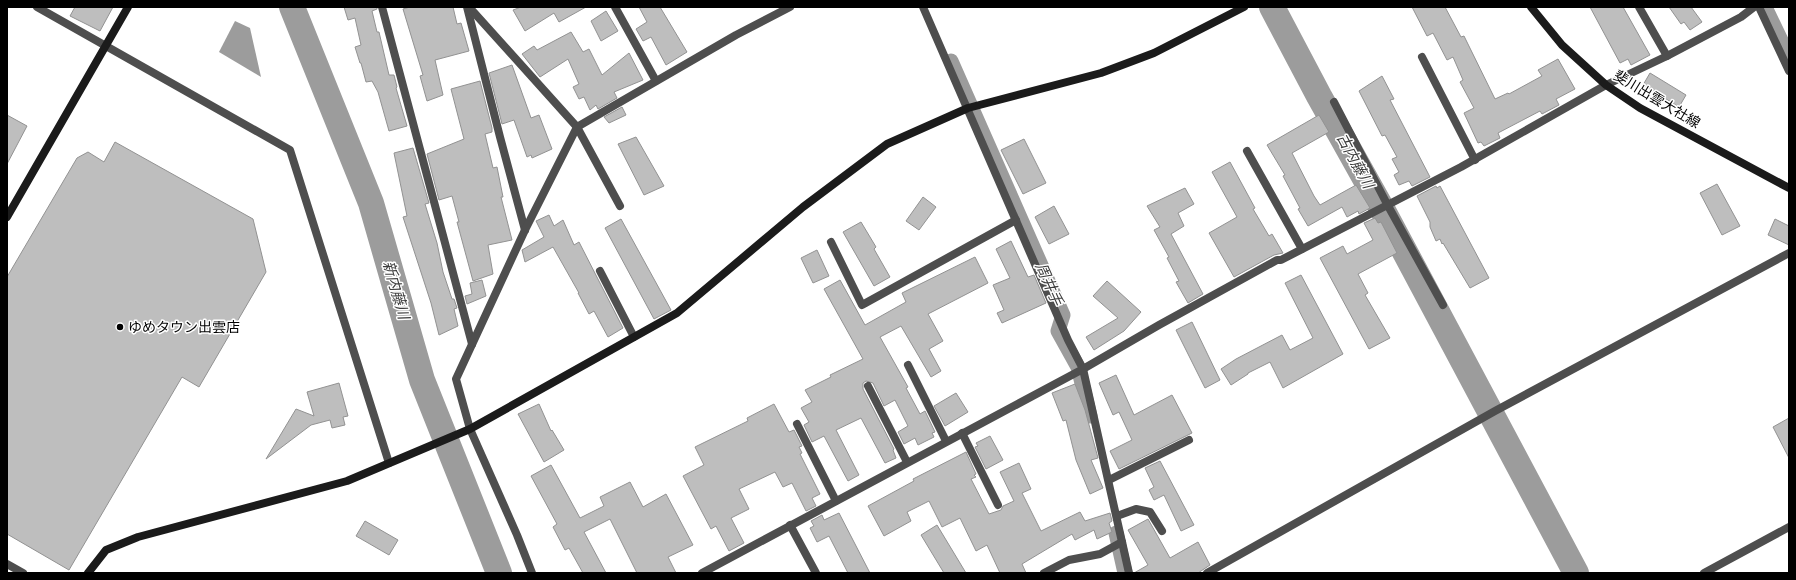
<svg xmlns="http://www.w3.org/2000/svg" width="1796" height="580" viewBox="0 0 1796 580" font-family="Rubik,'Noto Sans JP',sans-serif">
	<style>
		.water { fill: #9c9c9c }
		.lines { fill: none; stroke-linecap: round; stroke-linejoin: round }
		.canal { stroke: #9c9c9c; stroke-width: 15 }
		.river { stroke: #9c9c9c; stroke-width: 26 }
		.building { fill: #bebebe; stroke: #929292 }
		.street { stroke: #4e4e4e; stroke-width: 8 }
		.secondary { stroke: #1b1b1b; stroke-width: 8 }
		.poi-dot { fill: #000; stroke: #fff; stroke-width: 1.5 }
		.labels { text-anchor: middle; stroke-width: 3; stroke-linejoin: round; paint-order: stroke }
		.street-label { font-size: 14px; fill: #000; stroke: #fff }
		.poi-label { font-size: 14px; fill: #000; stroke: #fff; text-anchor: start }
		.water-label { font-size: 15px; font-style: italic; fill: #3d3d3d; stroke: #fff }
	</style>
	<rect width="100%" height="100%" fill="#fff"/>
	<polygon class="water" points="235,21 250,28 261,77 219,52"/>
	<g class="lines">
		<g class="canal">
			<polyline points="1765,7 1789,57"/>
			<polyline points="951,61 1063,315 1058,331 1078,367 1090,416"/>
			<polyline points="1116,533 1125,573"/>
		</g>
		<g class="river">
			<polyline points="292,7 371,203 422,380 499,573"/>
			<polyline points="1272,7 1319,96 1381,207 1576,573"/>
		</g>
	</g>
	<g class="building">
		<polygon points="75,7 113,7 100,31 70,16"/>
		<polygon points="344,7 377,7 377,9 372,11 377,32 379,32 389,75 394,75 397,87 396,88 407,126 389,131 378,92 372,81 366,82 361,63 360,63 355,47 361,45 355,18 348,20"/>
		<polygon points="410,7 453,7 457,24 461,23 469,51 435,60 443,95 427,101 420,76 423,75 403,9"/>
		<polygon points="521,7 586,7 559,22 554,13 525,31 513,10"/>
		<polygon points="639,7 660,7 687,52 666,65 651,37 643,41 636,29 647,22"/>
		<polygon points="1412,7 1445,7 1461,37 1464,36 1495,99 1508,93 1509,94 1542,76 1538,70 1558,59 1575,89 1556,99 1559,105 1542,114 1540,111 1498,133 1500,138 1484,146 1481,142 1478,143 1464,113 1474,108 1460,82 1463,80 1453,57 1447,60 1433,33 1427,36"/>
		<polygon points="1590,7 1623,7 1650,55 1631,65 1628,59 1620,63"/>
		<polygon points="1669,7 1691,7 1702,22 1690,30 1684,22 1681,24"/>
		<polygon points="606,11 618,31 601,41 591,21"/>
		<polygon points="571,32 583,52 589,49 602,75 629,53 643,80 614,92 617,98 598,109 596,105 590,110 584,97 579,99 573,87 579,84 568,59 540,77 522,54 534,46 537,50"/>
		<polygon points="512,65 531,118 539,115 552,149 532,158 531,155 527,157 514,120 502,124 489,73"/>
		<polygon points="1650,73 1686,95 1679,107 1643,85"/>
		<polygon points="1382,76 1394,99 1390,100 1430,177 1412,186 1409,181 1399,185 1394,175 1399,172 1392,159 1397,157 1385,135 1382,136 1359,91"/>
		<polygon points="480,81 492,128 492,132 485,134 493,168 497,167 503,197 501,197 512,240 488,245 493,274 473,281 457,222 459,222 452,196 439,200 427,154 464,139 451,89"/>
		<polygon points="622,107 626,115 609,123 604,117"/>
		<polygon points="7,115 27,126 7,164"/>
		<polygon points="1319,115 1329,132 1292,153 1314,196 1320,205 1356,185 1370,208 1359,214 1358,211 1347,217 1342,207 1308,226 1298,209 1300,208 1283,176 1285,175 1267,145"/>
		<polygon points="636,137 664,186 644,195 618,144"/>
		<polygon points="1024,139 1046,183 1023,194 1001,150"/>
		<polygon points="115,142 253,219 266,272 199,387 182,377 69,570 7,534 7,277 77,158 88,152 104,162"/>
		<polygon points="413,148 429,203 425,204 437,243 443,272 452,299 454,299 457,308 454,309 458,326 439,335 431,303 403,217 407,216 394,153"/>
		<polygon points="1230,162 1255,208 1253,209 1269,236 1272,234 1283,253 1274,255 1234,277 1209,233 1237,217 1212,172"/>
		<polygon points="1717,184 1740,226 1722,235 1700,193"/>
		<polygon points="1436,186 1437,188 1440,186 1489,278 1470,288 1443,243 1442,244 1440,239 1436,241 1430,227 1430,222 1417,196"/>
		<polygon points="1185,188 1194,204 1178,213 1184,226 1171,234 1203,294 1188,303 1176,282 1179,281 1167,258 1169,257 1154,230 1160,227 1147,206"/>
		<polygon points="923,197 936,207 919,230 906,221"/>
		<polygon points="1054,206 1069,234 1049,244 1035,217"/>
		<polygon points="549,215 554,226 563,220 574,245 579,242 623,328 608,337 594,311 589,314 578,293 579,293 553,247 525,262 522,250 544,237 536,221"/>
		<polygon points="1375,218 1378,223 1381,222 1397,253 1358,274 1368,293 1365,295 1390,338 1369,349 1320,258 1343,246 1347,254 1373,240 1364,223"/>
		<polygon points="621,219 671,310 654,319 605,228"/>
		<polygon points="1775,219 1789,226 1789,245 1768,235"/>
		<polygon points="861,222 876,247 874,249 890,277 874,286 843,232"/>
		<polygon points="1011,241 1028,277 1034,275 1046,303 1002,323 997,313 1004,310 993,285 1010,278 996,249"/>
		<polygon points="817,250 829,276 813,283 801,258"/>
		<polygon points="975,257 988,283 928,314 943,341 929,349 941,371 931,377 901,326 880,337 908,387 906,388 920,414 925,411 935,432 932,433 934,437 918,445 915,438 904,444 898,432 908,426 895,400 884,406 873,383 866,381 863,383 863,389 894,449 893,450 896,458 885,463 861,418 836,430 859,475 848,481 824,436 812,442 804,425 809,422 801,408 812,402 805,390 831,377 830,375 863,359 824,289 840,280 865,325 906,302 902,293"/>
		<polygon points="1301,275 1343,354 1283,388 1270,362 1248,373 1248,374 1231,385 1221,369 1236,359 1282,335 1290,350 1313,338 1285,283"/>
		<polygon points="482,280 486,296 467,304 465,296 472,294 470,283"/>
		<polygon points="1107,281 1141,312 1124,331 1094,350 1086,337 1118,318 1093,296"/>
		<polygon points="1192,322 1220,380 1205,388 1176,330"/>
		<polygon points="1116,375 1134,415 1172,395 1192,433 1119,469 1110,451 1132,440 1119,412 1113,415 1099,383"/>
		<polygon points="339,383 348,416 343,417 345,425 332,428 330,420 311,425 266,459 296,409 314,416 307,392"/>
		<polygon points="1075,384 1085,410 1098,458 1091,460 1103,488 1090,494 1076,460 1066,420 1063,421 1052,393"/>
		<polygon points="956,393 968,412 945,426 934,406"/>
		<polygon points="539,404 551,431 552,430 564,450 544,462 518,414"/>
		<polygon points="774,404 789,432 794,430 802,446 799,447 802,453 800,454 820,494 812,498 816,506 806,511 792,483 783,487 775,472 739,489 749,509 731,518 744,543 729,551 716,526 711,529 683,476 704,465 695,447 748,421 747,418"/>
		<polygon points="1789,418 1789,458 1773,427"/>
		<polygon points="990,436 1003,460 986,469 975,447 978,446 976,443"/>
		<polygon points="966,452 976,474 974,475 976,477 971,479 989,514 1001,510 1003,506 1014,501 1000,472 1019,463 1031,489 1022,493 1041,531 1080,512 1085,521 1110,513 1112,521 1109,523 1112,532 1097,539 1094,530 1075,540 1072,534 1022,564 1026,573 1000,573 987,545 976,551 960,518 942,527 929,501 907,512 911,521 884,536 868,506 914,481 913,479"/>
		<polygon points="1160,461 1194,525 1181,531 1164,495 1154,500 1149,490 1154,487 1145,468"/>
		<polygon points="551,465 580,518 604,506 600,497 630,482 643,507 666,494 693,545 668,557 676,573 637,573 610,519 584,532 606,573 583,573 569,548 565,550 553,527 557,524 531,476"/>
		<polygon points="839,513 870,573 848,573 829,536 817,542 810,528 814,526 811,521 822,515 824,520"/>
		<polygon points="1148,519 1170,558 1198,542 1210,565 1198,573 1134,573 1148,565 1128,530"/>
		<polygon points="365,521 398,540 389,555 356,536"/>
		<polygon points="937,525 966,573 944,573 921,535"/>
	</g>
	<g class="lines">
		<g class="street">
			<polyline points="37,7 290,150 389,463"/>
			<polyline points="382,7 472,344"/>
			<polyline points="467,7 500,137 525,230"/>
			<polyline points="469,7 577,127 620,206"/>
			<polyline points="615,7 656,81"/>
			<polyline points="923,7 1068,340 1083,369 1129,573"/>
			<polyline points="1639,7 1667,56"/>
			<polyline points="1759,7 1789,71"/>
			<polyline points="1422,57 1475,160"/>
			<polyline points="1334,102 1387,204 1443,305"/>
			<polyline points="1247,151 1302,249"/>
			<polyline points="831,242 862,305 1016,220"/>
			<polyline points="600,271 634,337"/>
			<polyline points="908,365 946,441"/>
			<polyline points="868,386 907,462"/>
			<polyline points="797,424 836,501"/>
			<polyline points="962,433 998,505"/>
			<polyline points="1109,480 1189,440"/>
			<polyline points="1117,516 1136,509 1150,512 1162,531"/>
			<polyline points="790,525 816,573"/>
			<polyline points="7,564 23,573"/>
			<polyline points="532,573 517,535 470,429 456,379 525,230 577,127 736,35 790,7"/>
			<polyline points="702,573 1083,369 1159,325 1277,260 1281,260 1461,167 1606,85 1667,56 1741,17 1754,7"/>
			<polyline points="1044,573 1069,560 1100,554 1122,542"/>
			<polyline points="1207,573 1495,411 1789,253"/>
			<polyline points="1704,573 1789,527"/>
		</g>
		<g class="secondary">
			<polyline points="1531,7 1562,45 1606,85 1640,108 1789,188"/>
			<polyline points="7,217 128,7"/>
			<polyline points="88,573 106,550 138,537 347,481 470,429 677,313 803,207 887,144 968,108 1101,73 1154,53 1244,7"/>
		</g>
	</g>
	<circle class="poi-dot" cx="120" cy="327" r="4"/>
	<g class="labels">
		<g class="street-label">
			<text transform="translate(1657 99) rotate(31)" y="5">斐川出雲大社線</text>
		</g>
		<g class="poi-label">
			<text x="128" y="332">ゆめタウン出雲店</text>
		</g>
		<g class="water-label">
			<text transform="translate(1355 161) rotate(62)" y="5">古内藤川</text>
			<text transform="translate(1049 284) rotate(66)" y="5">周井手</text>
			<text transform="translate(396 290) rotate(74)" y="5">新内藤川</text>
		</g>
	</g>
	<rect width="1796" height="580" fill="none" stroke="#000000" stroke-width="16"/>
</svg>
